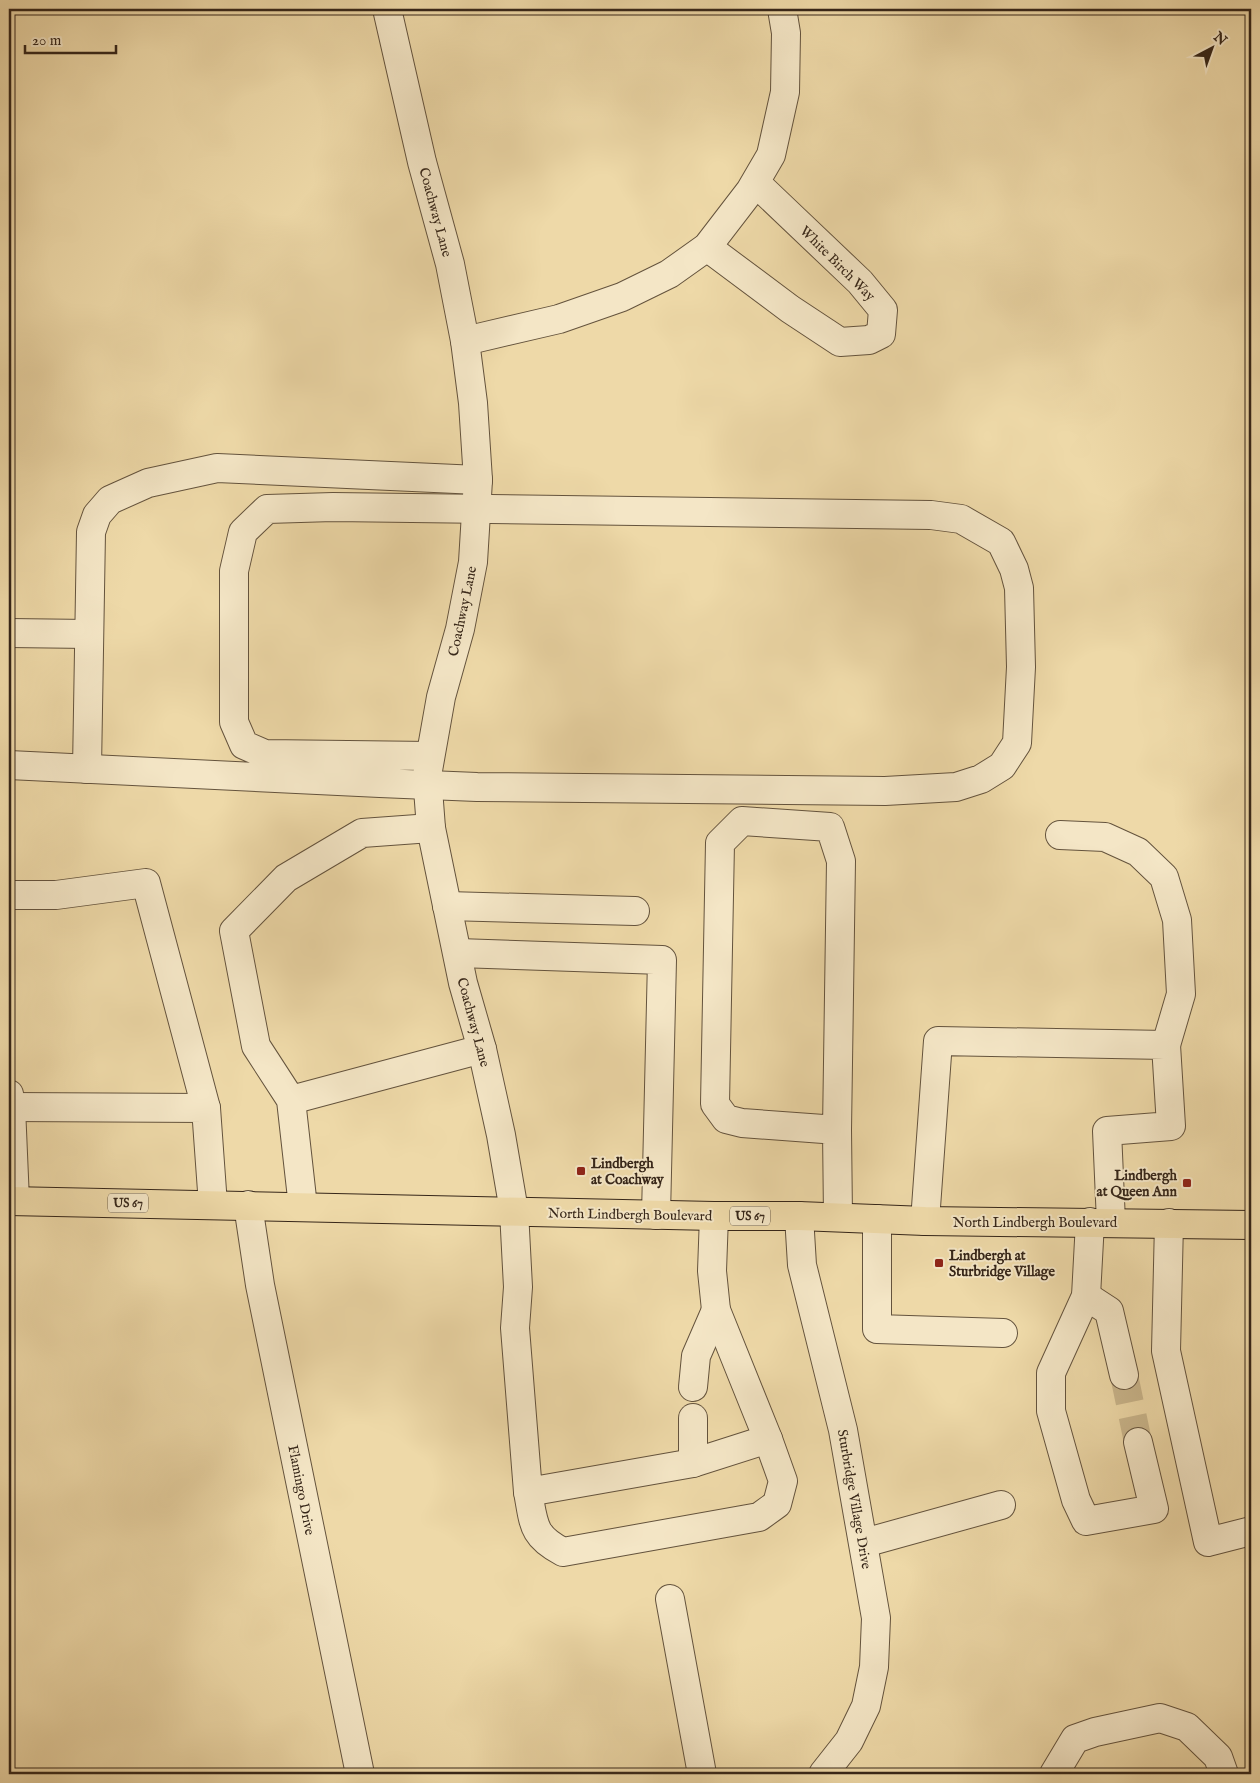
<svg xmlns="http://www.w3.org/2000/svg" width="1260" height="1783" viewBox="0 0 1260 1783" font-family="'IM FELL English',serif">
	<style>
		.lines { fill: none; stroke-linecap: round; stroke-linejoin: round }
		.minor-tunnel { stroke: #c9b58b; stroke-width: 28; stroke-dasharray: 28 14; stroke-linecap: butt }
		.minor-casing { stroke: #64533d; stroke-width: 30 }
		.major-casing { stroke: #362619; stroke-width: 30 }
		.minor { stroke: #f4e6c6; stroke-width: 28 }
		.major { stroke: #eed9a8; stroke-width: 28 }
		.poi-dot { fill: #8f2418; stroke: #f4e6c6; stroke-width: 2 }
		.labels { text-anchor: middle; stroke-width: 4; stroke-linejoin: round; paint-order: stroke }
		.shield { fill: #f4e6c6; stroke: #6f604d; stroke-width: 1 }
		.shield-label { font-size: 12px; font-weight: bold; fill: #362619 }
		.street-label { font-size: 14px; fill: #362619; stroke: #f4e6c6 }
		.poi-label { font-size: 14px; font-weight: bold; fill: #362619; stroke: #f4e6c6; text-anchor: start }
	</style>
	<rect width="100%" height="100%" fill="#eed9a8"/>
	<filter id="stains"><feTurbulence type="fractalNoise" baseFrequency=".004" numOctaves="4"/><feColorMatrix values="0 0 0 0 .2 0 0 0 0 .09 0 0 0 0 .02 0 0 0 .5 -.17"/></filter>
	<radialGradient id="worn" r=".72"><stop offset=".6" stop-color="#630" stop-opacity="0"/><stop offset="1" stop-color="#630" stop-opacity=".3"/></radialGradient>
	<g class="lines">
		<polyline class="minor-tunnel" points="1124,1375 1138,1442"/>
		<defs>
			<g id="minor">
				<polyline points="387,9 422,162 450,264 465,341 473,403 478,480 473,562 460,629 441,697 427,776 431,828 463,983 482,1049 501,1135 514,1211 518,1287 515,1328 528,1492 693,1463 768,1439 716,1310 712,1271 714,1216"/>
				<polyline points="707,247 790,309 840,342 869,340 881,334 883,310 860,282 756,183"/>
				<polyline points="465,341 559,319 622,297 669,274 707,247 750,191 771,155 785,92 786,33 782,9"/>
				<polyline points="9,633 89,634"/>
				<polyline points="9,765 380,783 477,787 885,791 956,787 981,779 1002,766 1017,743 1021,667 1019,588 1014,569 1001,542 961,519 931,515 333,507 267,509 243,532 234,571 234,722 244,745 265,754 430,756"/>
				<polyline points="87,769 91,532 97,515 110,500 148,483 217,468 478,480"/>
				<polyline points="1060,835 1105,837 1138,852 1164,877 1177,920 1181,994 1166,1045"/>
				<polyline points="9,895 56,895 146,883 206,1108"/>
				<polyline points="447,906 635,911"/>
				<polyline points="458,953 662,960 656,1215"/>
				<polyline points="9,1094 11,1107 15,1201"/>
				<polyline points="291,1100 482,1049"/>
				<polyline points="9,1107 206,1108 213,1205"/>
				<polyline points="837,1130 742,1123 726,1119 715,1104 720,843 742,821 830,827 841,861 837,1130 838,1217"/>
				<polyline points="248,1205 260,1285 360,1774"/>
				<polyline points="303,1207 291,1100 256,1046 234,931 286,878 362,833 431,828"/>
				<polyline points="799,1216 802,1265 843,1430 876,1618 874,1667 866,1706 849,1741 823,1774"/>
				<polyline points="877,1219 877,1329 1003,1333"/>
				<polyline points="925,1221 938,1041 1166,1045 1171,1126 1107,1131 1111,1222"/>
				<polyline points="1090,1222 1086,1296 1051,1373 1051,1411 1076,1500 1086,1521 1154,1509 1138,1442"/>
				<polyline points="1169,1223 1166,1351 1208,1542 1251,1531"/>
				<polyline points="1086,1296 1109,1311 1124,1375"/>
				<polyline points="693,1387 696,1356 716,1310"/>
				<polyline points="693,1418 693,1463"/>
				<path d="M528,1492c6,32 4,44 35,60l196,-35 18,-13 6,-23 -15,-42"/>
				<polyline points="864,1543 1001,1505"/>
				<polyline points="670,1599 702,1774"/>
				<polyline points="1054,1774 1075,1739 1095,1732 1160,1718 1187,1727 1218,1757 1224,1774"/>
			</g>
			<polyline id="major" points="9,1201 714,1216 799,1216 925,1221 1251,1225"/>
		</defs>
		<use href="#minor" class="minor-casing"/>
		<use href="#major" class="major-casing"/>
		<use href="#minor" class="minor"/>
		<use href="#major" class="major"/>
	</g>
	<g class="poi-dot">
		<rect x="576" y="1166" width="10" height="10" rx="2.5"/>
		<rect x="1182" y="1178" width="10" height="10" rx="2.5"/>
		<rect x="934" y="1258" width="10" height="10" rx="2.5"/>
	</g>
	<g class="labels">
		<g class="shield">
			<rect x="108" y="1193.5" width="40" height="19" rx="4"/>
			<rect x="730" y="1206.5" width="40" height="19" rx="4"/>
		</g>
		<g class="shield-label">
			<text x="128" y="1207">US 67</text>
			<text x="750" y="1220">US 67</text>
		</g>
		<g class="street-label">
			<text transform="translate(436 212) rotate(75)" y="5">Coachway Lane</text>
			<text transform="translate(838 263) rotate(45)" y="5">White Birch Way</text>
			<text transform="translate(462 611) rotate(-78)" y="5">Coachway Lane</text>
			<text transform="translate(474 1022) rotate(75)" y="5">Coachway Lane</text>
			<text transform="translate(630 1214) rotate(1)" y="5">North Lindbergh Boulevard</text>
			<text x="1035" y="1227">North Lindbergh Boulevard</text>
			<text transform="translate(302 1490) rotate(79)" y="5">Flamingo Drive</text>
			<text transform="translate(855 1499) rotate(80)" y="5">Sturbridge Village Drive</text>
		</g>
		<g class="poi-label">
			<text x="591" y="1168">Lindbergh<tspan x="591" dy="16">at Coachway</tspan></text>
			<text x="1177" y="1180" text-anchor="end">Lindbergh<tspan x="1177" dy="16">at Queen Ann</tspan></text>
			<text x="949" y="1260">Lindbergh at<tspan x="949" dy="16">Sturbridge Village</tspan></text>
		</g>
	</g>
	<rect width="1260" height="1783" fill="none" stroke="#eed9a8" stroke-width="30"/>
	<rect x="10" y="10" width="1240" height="1763" fill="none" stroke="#362619" stroke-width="2.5"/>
	<rect x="15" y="15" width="1230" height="1753" fill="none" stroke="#362619"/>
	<g transform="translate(1212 48) rotate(41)" stroke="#f4e6c6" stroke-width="4" paint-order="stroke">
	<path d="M0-4L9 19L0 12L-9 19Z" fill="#362619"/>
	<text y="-8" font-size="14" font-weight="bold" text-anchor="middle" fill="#362619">N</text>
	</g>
	<path d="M25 45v8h91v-8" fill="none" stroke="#362619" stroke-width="2.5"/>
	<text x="32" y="45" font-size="15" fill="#362619" stroke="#f4e6c6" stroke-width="4" paint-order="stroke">20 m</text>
	<rect width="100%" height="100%" filter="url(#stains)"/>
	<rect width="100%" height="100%" fill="url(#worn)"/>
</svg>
